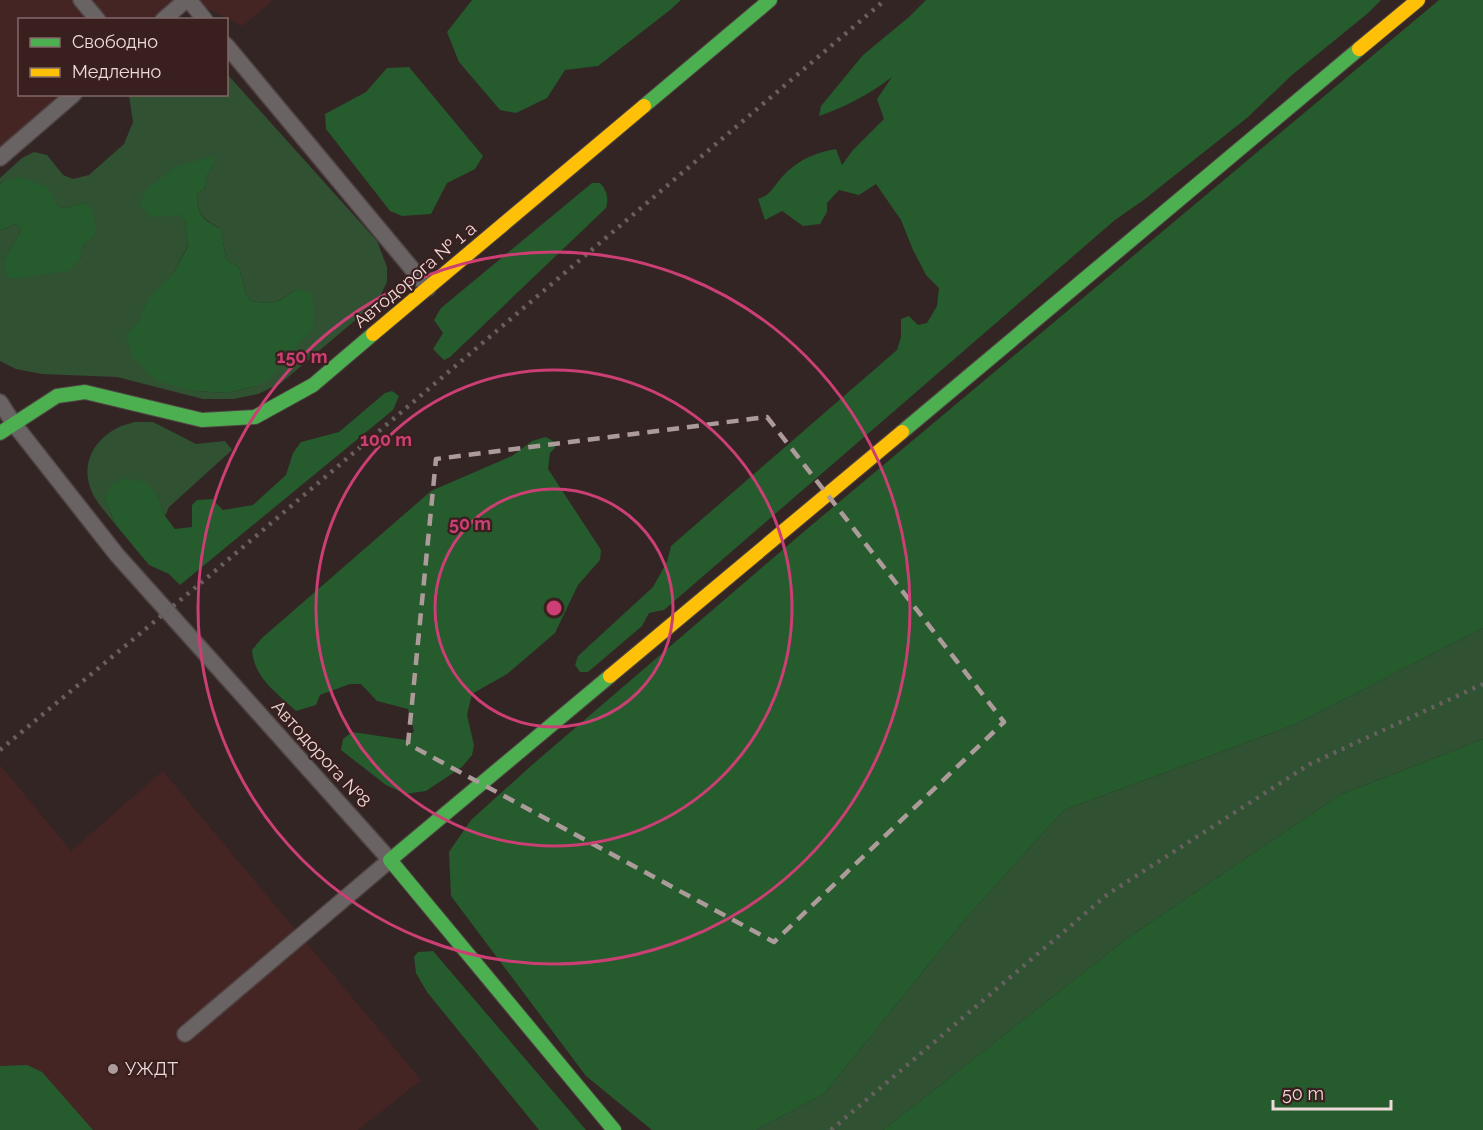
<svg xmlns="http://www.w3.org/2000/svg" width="1483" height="1130" viewBox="0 0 1483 1130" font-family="Raleway,sans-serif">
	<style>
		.built { fill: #442524 }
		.green { fill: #305233; fill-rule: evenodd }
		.forest { fill: #255b2d }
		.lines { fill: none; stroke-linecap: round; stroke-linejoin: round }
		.street-casing { stroke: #4f4343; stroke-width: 18 }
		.fast-casing { stroke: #4f4343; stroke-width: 16 }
		.slow-casing { stroke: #4f4343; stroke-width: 16 }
		.street { stroke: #696363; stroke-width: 15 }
		.fast { stroke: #4caf50; stroke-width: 14 }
		.slow { stroke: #ffc107; stroke-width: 14 }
		.rail { stroke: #685f5f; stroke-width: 4.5; stroke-dasharray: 3 6; stroke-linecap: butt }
		.marked { fill: none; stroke: #ac9b9a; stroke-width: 4.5; stroke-dasharray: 12 8; stroke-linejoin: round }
		.ring { fill: none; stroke: #cb3f74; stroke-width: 3 }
		.poi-dot { fill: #ac9b9a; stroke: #391f1e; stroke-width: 2 }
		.labels { text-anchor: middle; stroke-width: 4.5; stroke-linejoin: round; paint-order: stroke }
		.street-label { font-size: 18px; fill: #eddad9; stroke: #391f1e }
		.poi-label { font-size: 18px; fill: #eddad9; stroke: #391f1e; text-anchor: start }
		.centre { fill: #cb3f74; stroke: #391f1e; stroke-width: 3 }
		.ring-label { font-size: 18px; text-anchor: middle; font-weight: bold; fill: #cb3f74; stroke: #391f1e; stroke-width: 4.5; stroke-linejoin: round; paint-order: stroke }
	</style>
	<rect width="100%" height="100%" fill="#332524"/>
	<g class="built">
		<polygon points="0,0 186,0 163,19 20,20 20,94 77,95 0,162"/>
		<polygon points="191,0 274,0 242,26"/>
		<polygon points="0,765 71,851 163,771 421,1080 358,1130 0,1130"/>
	</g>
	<g class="green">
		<path d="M227,74l150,167 10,26v15l-9,19 -97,82 -23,11 -25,5h-30l-86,-22 -75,-3 -26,-5 -16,-8v-131l16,-6 5,6 -17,30 76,-1 3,-14 12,-9 -5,-29 -7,-4 -18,5 -8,-2 -53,-25 -4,3v-6l22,-20 12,-6 13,3 16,20 10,4 16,-4 35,-31 9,-22 -4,-27 97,-1zM214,163l-7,13 -3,14 -6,3c-2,22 5,25 23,36l5,30 13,8 7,27 5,7c21,4 26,2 44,-11l-39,96 -29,7 -32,-2 -70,-55 17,-17v-8l8,-13 23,-24 15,-29 -3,-24 -5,-6z"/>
		<path d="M135,422h18l43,22 29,-3 7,9 -63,57 -4,9 -8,-22 -52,4 10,26c-7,-9 -20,-23 -24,-34 -10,-26 2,-49 26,-62 5,-3 12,-4 18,-6z"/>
		<polygon points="1483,628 1483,739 1340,795 1126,939 883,1130 756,1130 824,1094 968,916 1064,810 1296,724"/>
	</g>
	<g class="forest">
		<polygon points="472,0 681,0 670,10 598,66 565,70 547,98 516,113 500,110 459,62 447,32"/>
		<path d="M926,0h455l-14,14 -75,61 -44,42 -103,82 -30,21 -451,390 -15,3 -7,13 -54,46h-8l-5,-7 3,-9 75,-69 14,-25 4,-16 226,-196 4,-13v-18l8,-3 9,9 9,-2 10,-17 2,-18 -13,-13 -13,-25 -12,-30 -25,-36 -17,11 -20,-5 -12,13v9l-7,12 -17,2 -21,-15 -17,9 -7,-21c13,-4 15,-12 24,-22 16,-17 32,-24 54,-28l6,16 11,-15 31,-31 -7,-20 15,-22c-22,17 -47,30 -73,39l2,-10 42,-51 46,-38z"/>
		<polygon points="1439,0 1483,0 1483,628 1296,724 1064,810 968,916 824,1094 756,1130 652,1130 586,1076 451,896 449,852 471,820 532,765 801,534"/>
		<polygon points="409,67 483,156 475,169 447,183 431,214 402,216 390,211 326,129 325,114 366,92 387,68"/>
		<path d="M212,156l2,7 -7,13 -3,14 -6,3c-2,22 5,26 23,36l5,30 13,8 7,27 5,7c21,4 27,2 44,-11l15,2 4,14 -1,22 -45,52 -12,6 -29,7 -32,-2 -39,-10 -22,-23 -9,-22 16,-17 1,-8 8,-14 23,-23 15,-28 -3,-25 -5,-6 -30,2 -10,-13 4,-12 31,-25z"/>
		<polygon points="20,177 47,187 57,206 65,208 83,203 90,206 96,227 95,236 83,245 80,259 69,271 16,278 7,278 4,260 21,230 16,224 0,230 0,184 4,181"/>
		<path d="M592,183h8c7,7 9,16 6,25l-156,149 -6,3 -11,-11 10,-16 -9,-13 7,-12z"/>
		<polygon points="392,391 399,396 393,410 180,585 169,574 149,565 115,524 105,498 111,485 124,478 146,482 157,494 165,516 175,529 192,527 192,505 197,500 212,499 223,510 253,505 286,475 293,453 301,442 339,432 385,393"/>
		<path d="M546,437l7,4 2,7 -5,5 -2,16 53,81 -1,10 -22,25 -23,48 -48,41 -35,20 -5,21 7,30 -2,10 -10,12 -36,24 -21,3 -19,-9 -45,-35 2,-11 9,-7 54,8 8,-9 -6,-22 -31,-8 -16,-17h-11l-30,11 -4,10 -20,6c-19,-18 -42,-33 -44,-61l10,-12 169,-147 81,-35 20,-15z"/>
		<polygon points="1483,739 1483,1130 883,1130 1126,939 1340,795"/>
		<polygon points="433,951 586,1130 539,1130 427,992 416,973 414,957 418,952"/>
		<polygon points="27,1065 42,1072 93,1130 0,1130 0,1066"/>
	</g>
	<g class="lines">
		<defs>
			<g id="street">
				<polyline points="81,0 98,20"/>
				<polyline points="189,0 205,20"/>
				<polyline points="163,20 186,0"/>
				<polyline points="226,45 428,288"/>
				<polyline points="0,158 74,94"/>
				<polyline points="0,402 14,424 117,555 390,860 185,1034"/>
			</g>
			<g id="fast">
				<polyline points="644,106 770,0"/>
				<polyline points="902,432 1359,49"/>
				<polyline points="0,433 57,396 85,392 202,420 255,417 313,385 373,334"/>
				<polyline points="610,676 390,860 614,1130"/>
			</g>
			<g id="slow">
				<polyline points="1359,49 1418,0"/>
				<polyline points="373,334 644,106"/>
				<polyline points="610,676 902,432"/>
			</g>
		</defs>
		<use href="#street" class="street-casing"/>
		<use href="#fast" class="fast-casing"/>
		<use href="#slow" class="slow-casing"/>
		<use href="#street" class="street"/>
		<use href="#fast" class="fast"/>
		<use href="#slow" class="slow"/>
		<g class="rail">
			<polyline points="0,750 202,582 885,0"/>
			<polyline points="831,1130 1108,894 1310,764 1483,684"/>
		</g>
	</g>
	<path class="marked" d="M767,417l237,305 -230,220 -366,-198 28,-285z"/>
	<g class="ring">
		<circle cx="554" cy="608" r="119"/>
		<circle cx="554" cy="608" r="238"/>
		<circle cx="554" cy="608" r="356"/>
	</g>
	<circle class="poi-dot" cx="113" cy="1069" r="6"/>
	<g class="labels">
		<g class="street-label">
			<text transform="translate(415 275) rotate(-40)" y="6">Автодорога № 1 а</text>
			<text transform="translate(321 754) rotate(48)" y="6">Автодорога №8</text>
		</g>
		<g class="poi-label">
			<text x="125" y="1075">УЖДТ</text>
		</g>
	</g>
	<circle cx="554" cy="608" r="9" class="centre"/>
	<g class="ring-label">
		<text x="302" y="363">150 m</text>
		<text x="386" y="446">100 m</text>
		<text x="470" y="530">50 m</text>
	</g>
	<rect x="18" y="18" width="210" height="78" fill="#391f1e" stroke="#816a69" stroke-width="1.5"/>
	<rect x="30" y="38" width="30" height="9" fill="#4caf50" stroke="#816a69" stroke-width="1.5"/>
	<text x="72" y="48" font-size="18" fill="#eddad9">Свободно</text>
	<rect x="30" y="68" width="30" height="9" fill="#ffc107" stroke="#816a69" stroke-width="1.5"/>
	<text x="72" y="78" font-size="18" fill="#eddad9">Медленно</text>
	<path d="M1273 1100v9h118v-9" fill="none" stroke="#eddad9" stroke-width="3"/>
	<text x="1282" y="1100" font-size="18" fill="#eddad9" stroke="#391f1e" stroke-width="4.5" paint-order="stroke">50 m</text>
</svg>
